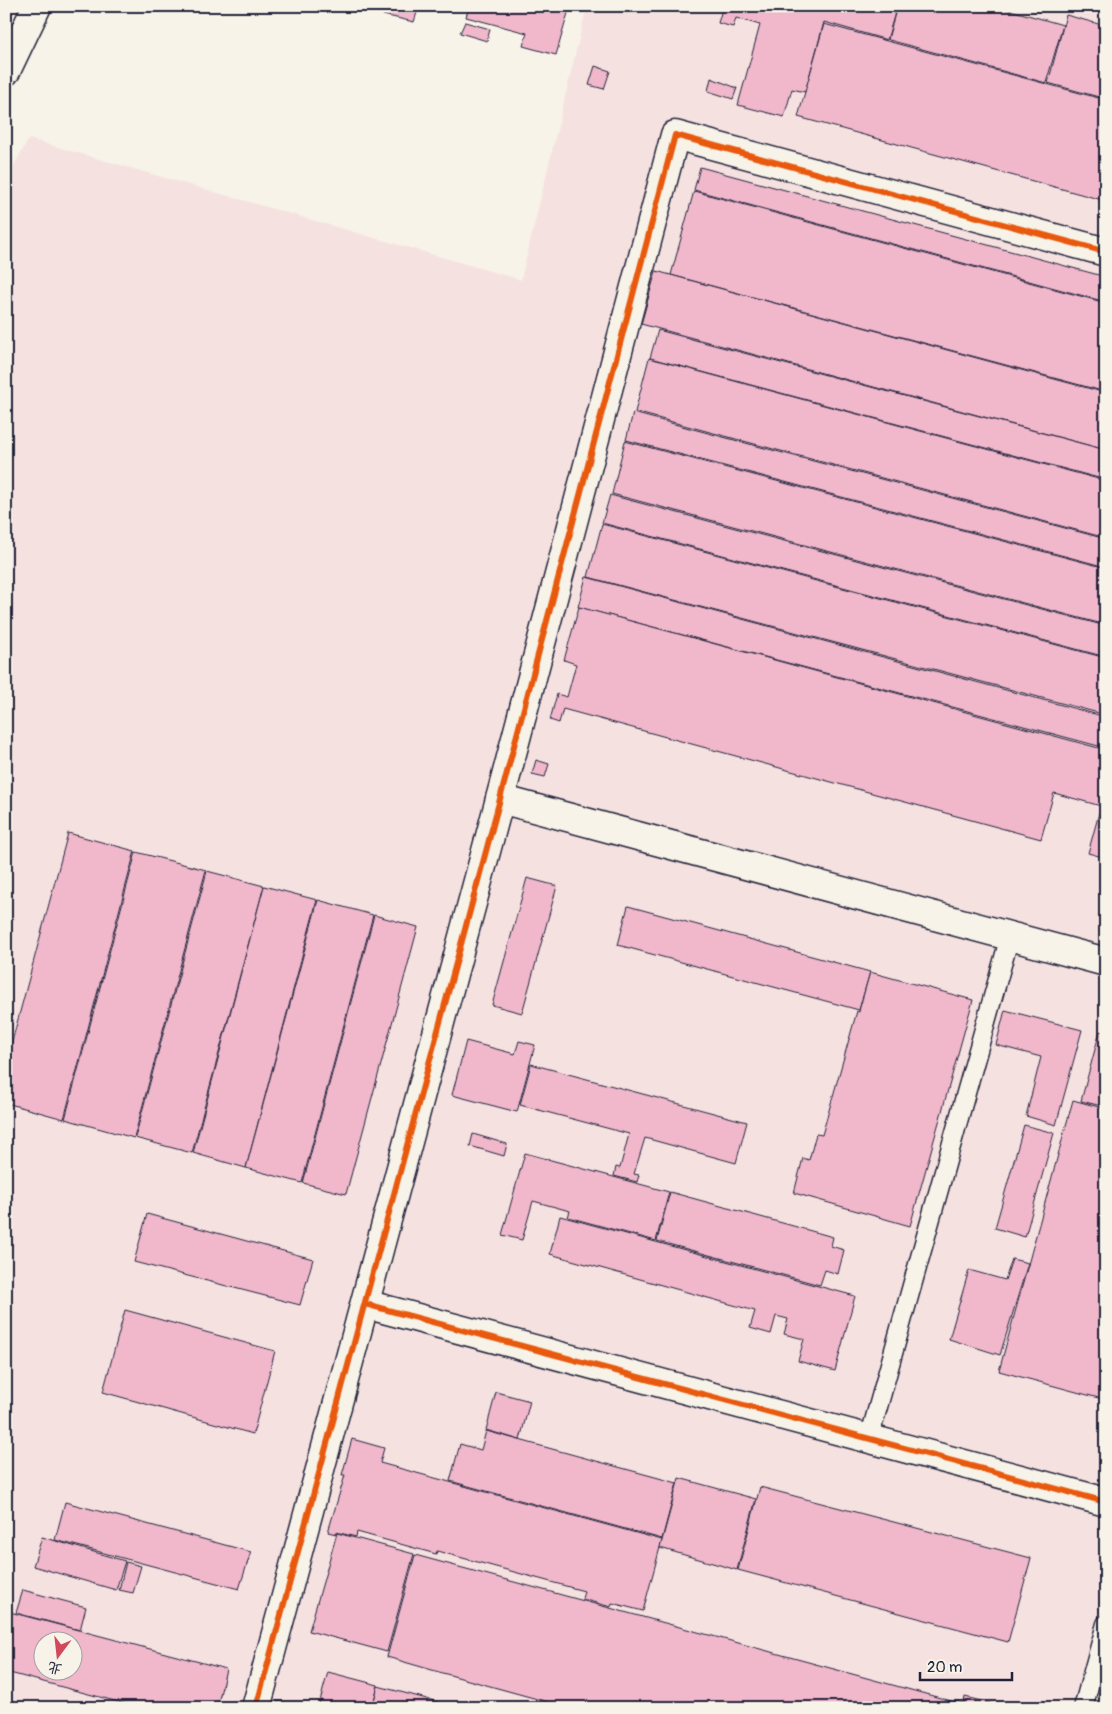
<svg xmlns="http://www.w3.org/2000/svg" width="1112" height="1714" viewBox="0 0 1112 1714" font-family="Pangolin,'LXGW WenKai TC',sans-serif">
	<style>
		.built { fill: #f5e1e0; fill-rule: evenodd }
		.building { fill: #f1b8cc; stroke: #22223b; fill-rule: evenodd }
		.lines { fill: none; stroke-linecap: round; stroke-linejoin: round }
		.service-casing { stroke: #22223b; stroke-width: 21 }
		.minor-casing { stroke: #22223b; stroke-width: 31 }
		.service { stroke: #f7f3e8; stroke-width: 18 }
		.minor { stroke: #f7f3e8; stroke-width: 28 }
		.cycleway-casing { stroke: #f7f3e8; stroke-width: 9 }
		.cycleway { stroke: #e8590c; stroke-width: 6 }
	</style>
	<rect width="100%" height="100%" fill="#f7f3e8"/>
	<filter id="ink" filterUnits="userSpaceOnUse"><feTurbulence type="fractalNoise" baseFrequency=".02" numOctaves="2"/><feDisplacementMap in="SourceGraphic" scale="10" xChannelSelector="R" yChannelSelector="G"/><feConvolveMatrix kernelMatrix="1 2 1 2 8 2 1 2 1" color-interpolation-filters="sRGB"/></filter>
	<g filter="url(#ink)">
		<path class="built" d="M587,6h519v1702h-1100v-1529l23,-40 492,141zM42,1642h30v30h-30z"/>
		<g class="building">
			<polygon points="369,6 384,6 383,10"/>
			<polygon points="386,6 419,6 414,22 383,15"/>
			<polygon points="469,6 570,6 556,55 523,46 527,33 466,17"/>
			<polygon points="723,6 897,6 887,40 824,22 805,92 792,89 784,117 738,105 760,25 736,18 733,27 718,23"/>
			<polygon points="897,6 996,6 1063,25 1046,83 889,40 888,39"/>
			<polygon points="1066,15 1106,26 1106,99 1048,83"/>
			<polygon points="465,22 490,29 487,41 460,33"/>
			<polygon points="824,24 1106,100 1106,201 798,117"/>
			<polygon points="595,66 610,71 604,89 589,85"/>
			<polygon points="711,78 737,88 733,99 708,91"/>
			<polygon points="700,167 1106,277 1106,302 694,190"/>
			<polygon points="694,191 1106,303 1106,392 671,275"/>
			<polygon points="656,271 1106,393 1106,450 641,324"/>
			<polygon points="658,330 1106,450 1106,480 650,358"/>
			<polygon points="649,358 1106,481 1106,538 635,412"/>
			<polygon points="633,413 1106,539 1106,567 626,440"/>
			<polygon points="625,441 1106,568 1106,625 612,494"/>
			<polygon points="610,495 1106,626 1106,657 602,523"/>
			<polygon points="602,524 1106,658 1106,715 588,577"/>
			<polygon points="586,577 1106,717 1106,748 578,607"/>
			<polygon points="579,607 1106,750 1106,858 1088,853 1101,806 1054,793 1041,839 563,709 559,723 550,720 557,694 567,697 576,664 564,660"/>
			<polygon points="536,760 549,764 545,777 532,774"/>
			<polygon points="68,833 135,851 64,1119 6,1103 6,1064"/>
			<polygon points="136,852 206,870 134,1138 65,1119"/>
			<polygon points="207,871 264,886 192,1153 135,1138"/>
			<polygon points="527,878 557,886 522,1013 492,1005"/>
			<polygon points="264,886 317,900 246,1168 193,1153"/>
			<polygon points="318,900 373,915 302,1183 246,1168"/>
			<polygon points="628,906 870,972 859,1010 618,945"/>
			<polygon points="374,915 418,927 346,1194 303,1183"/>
			<polygon points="870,972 973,1000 910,1226 794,1193 803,1158 809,1160 816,1134 822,1135 857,1011 859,1012 860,1007"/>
			<polygon points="1005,1010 1082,1030 1056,1125 1026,1116 1041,1057 996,1045"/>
			<polygon points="1100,1031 1106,1033 1106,1107 1081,1101"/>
			<polygon points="466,1041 515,1054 519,1041 535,1045 517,1112 452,1095"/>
			<polygon points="531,1064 747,1122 736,1163 645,1138 634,1174 639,1175 637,1182 614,1176 616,1167 620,1168 629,1134 520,1105"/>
			<polygon points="1073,1100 1106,1109 1106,1400 999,1371"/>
			<polygon points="1024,1125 1054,1133 1025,1237 995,1228"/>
			<polygon points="473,1134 507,1144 504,1156 470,1146"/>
			<polygon points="525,1153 669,1192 656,1241 568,1217 570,1211 533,1201 522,1240 502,1235"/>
			<polygon points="670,1192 833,1237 831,1246 844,1250 838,1274 825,1270 820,1285 657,1241"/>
			<polygon points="147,1214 313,1259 300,1305 134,1262"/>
			<polygon points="560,1216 855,1296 835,1371 798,1361 804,1339 784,1334 788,1319 776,1316 771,1334 750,1328 755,1311 550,1254"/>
			<polygon points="1012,1259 1028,1263 1000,1355 949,1339 969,1270 1005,1280"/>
			<polygon points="125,1310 275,1351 253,1434 103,1392"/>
			<polygon points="496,1392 530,1401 520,1440 486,1430"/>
			<polygon points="486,1431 677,1483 662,1539 450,1481 460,1444 481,1450"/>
			<polygon points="352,1439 384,1448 380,1463 662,1540 643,1611 612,1603 611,1607 582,1599 584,1591 437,1551 436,1554 357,1532 356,1537 336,1532 336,1534 328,1532 345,1475 342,1475"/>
			<polygon points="679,1478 756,1499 737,1570 660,1548"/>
			<polygon points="760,1487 1031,1558 1008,1642 738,1570"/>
			<polygon points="65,1502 251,1552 239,1589 55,1540"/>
			<polygon points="337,1533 414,1554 387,1652 309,1631"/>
			<polygon points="42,1537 125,1561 116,1590 33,1566"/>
			<polygon points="415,1555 955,1702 953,1708 570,1708 439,1672 387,1657"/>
			<polygon points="126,1562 141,1566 133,1593 119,1590"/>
			<polygon points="23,1590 86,1607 80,1630 16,1613"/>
			<path d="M6,1611l220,58 -9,39h-76l-135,-36zM42,1642h30v30h-30z"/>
			<polygon points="328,1672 378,1685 372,1708 318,1708"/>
			<polygon points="378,1686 461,1708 372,1708"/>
			<polygon points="965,1697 994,1704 993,1708 954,1708 956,1701 964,1703"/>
			<polygon points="278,1701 304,1708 276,1708"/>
		</g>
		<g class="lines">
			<defs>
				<g id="service">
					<polyline points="869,1439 1010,936"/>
					<polyline points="1083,1708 1106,1624"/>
				</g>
				<g id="minor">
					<polyline points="6,71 37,6"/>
					<polyline points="500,799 1106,962"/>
					<polyline points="365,1304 1106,1502"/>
					<polyline points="256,1708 500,799 675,135 1106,252"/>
				</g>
			</defs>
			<use href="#service" class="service-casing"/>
			<use href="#minor" class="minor-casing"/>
			<use href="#service" class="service"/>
			<use href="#minor" class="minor"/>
			<defs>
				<g id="cycleway">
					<polyline points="365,1304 1106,1502"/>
					<polyline points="256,1708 500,799 675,135 1106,252"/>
				</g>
			</defs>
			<use href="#cycleway" class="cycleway-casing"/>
			<use href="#cycleway" class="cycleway"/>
		</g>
	</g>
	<rect width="1112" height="1714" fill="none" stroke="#f7f3e8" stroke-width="25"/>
	<rect x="12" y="12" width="1087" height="1689" fill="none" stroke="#22223b" stroke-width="2" filter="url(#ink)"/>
	<g transform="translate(58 1656) rotate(195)"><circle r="24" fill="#f7f3e8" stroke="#a29fa3"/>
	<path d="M0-4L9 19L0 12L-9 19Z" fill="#d1495b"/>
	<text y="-8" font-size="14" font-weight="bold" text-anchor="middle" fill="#22223b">北</text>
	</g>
	<path d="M920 1672v8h92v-8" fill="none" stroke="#22223b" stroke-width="2.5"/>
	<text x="927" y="1672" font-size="15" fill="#22223b" stroke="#f7f3e8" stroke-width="4" paint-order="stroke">20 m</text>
</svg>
